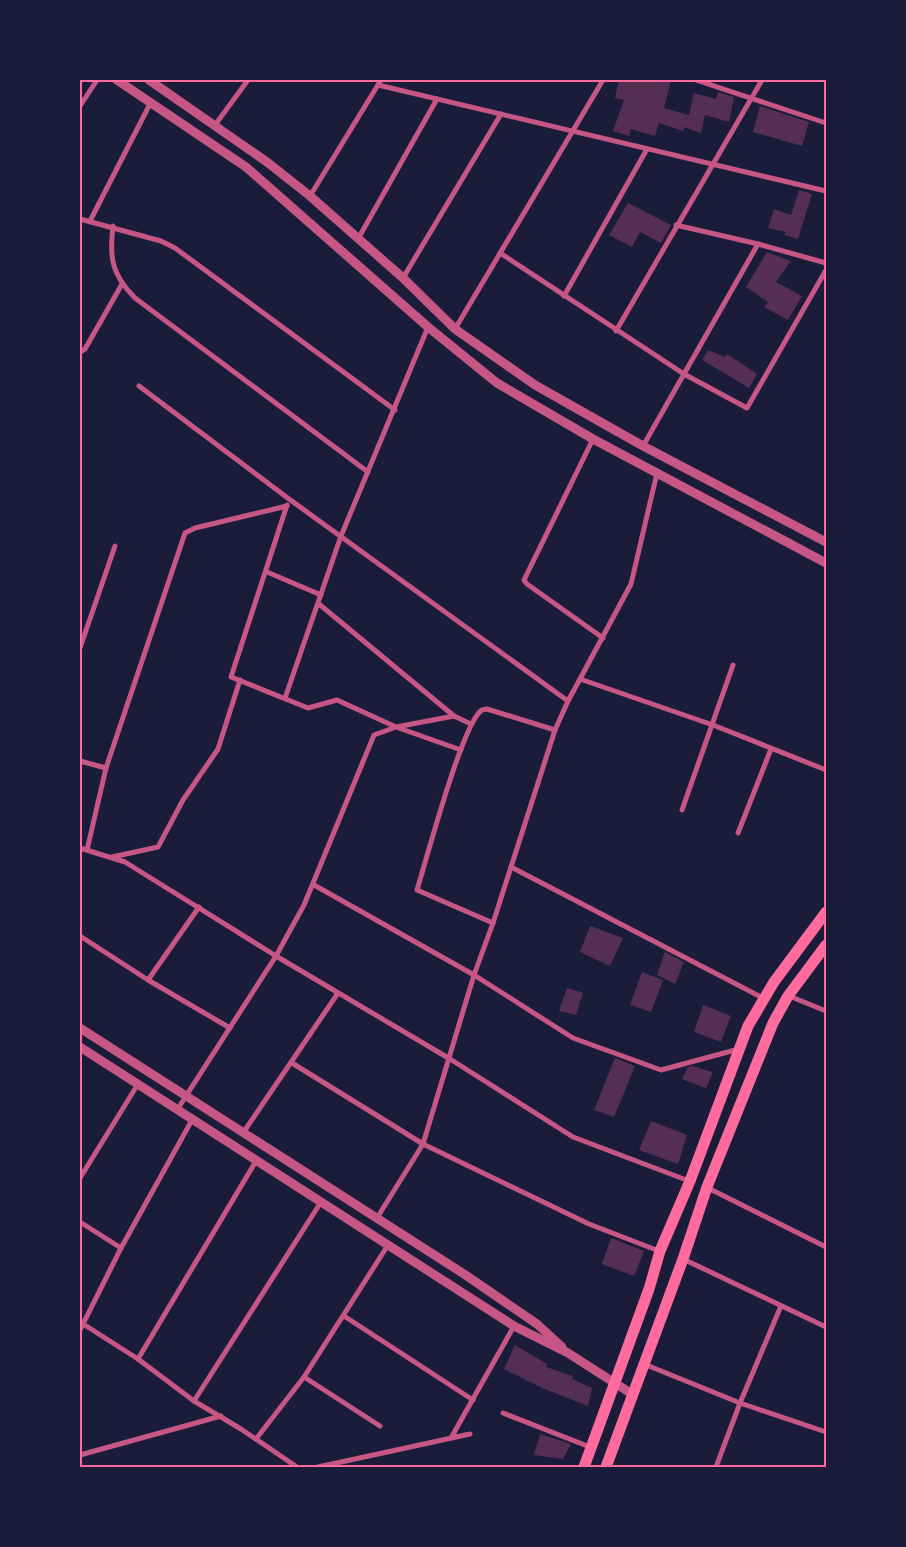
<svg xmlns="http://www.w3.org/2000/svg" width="906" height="1547" viewBox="0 0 906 1547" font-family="Barlow,sans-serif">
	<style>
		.building { fill: #542f53 }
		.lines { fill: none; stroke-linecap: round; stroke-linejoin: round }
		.minor { stroke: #c65784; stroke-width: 5 }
		.tertiary { stroke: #c65784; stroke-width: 9 }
		.primary { stroke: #ff6b9d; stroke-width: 11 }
		.neatline { fill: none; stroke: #ff6b9d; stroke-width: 2 }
	</style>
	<rect width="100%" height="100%" fill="#1b1b3a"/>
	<g class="building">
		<polygon points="619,80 671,80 664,108 689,115 694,93 716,99 718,92 734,97 729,122 705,115 701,133 684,127 683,131 659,123 655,136 631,129 629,136 613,131 624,100 615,98"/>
		<polygon points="760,106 809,122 802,146 753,132"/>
		<polygon points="799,190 812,194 798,239 784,235 786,232 768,228 774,209 791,215"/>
		<polygon points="628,203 671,225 661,243 640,232 632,247 609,235"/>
		<polygon points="767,252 791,261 776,282 802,296 788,320 764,307 768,302 746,287"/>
		<polygon points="708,350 725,357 727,354 757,374 749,388 702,360"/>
		<polygon points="590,926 623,938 610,966 580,952"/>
		<polygon points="665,952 684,962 675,984 657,975"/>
		<polygon points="642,972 663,980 651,1012 630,1005"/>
		<polygon points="567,988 583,993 576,1015 559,1011"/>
		<polygon points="703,1005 731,1016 721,1042 694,1032"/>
		<polygon points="615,1058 635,1066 614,1117 594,1110"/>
		<polygon points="692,1066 713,1072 706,1088 682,1079 688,1067"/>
		<polygon points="651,1121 687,1135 678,1164 639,1150"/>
		<polygon points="611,1238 644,1251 634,1276 602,1264"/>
		<polygon points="515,1345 547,1364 546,1367 573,1376 572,1379 592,1388 588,1406 542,1388 504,1369"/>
		<polygon points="540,1434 571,1444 563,1459 534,1455"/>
	</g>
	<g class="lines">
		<g class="minor">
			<polyline points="696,80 826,123"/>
			<polyline points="378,85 826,191"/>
			<polyline points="80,106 97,80"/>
			<polyline points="215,125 248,80"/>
			<polyline points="310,196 381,80"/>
			<polyline points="80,219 161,241 175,248 395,410"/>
			<polyline points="90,221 151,102"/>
			<polyline points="676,225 758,244 826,263"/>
			<path d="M113,226c-4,32 -1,49 22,72l233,174"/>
			<polyline points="358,239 437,99"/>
			<polyline points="500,253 684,374 747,408 826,270"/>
			<polyline points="403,278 501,114"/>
			<polyline points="564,296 647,149"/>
			<polyline points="455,329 603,80"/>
			<polyline points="616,331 762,80"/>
			<polyline points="80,352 85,349 122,284"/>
			<polyline points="139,386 289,499 568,701 555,730 493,923 474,975 423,1144 292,1063"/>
			<polyline points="593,439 524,580 527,584 603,638"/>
			<polyline points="643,446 758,244"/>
			<polyline points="287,505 231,677 308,708 337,700 396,727 461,750"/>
			<polyline points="267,572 321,595"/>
			<polyline points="319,604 454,716 471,724"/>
			<polyline points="80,648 115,546"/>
			<polyline points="580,679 631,584 657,473"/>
			<polyline points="285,698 341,536 428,327"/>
			<polyline points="568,701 580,679 713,725 826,770"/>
			<polyline points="80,761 106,768"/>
			<polyline points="682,810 733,665"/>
			<polyline points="738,833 771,749"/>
			<polyline points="80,848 125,862 276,956 450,1059 573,1137 689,1181"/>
			<polyline points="87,850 106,768 185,533 195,528 287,506"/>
			<polyline points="112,857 158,847 183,800 218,749 240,680"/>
			<polyline points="511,867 763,998"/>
			<polyline points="314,885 474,975 573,1038 661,1070 739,1049"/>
			<path d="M493,923l-76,-33c9,-29 46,-169 65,-180l5,-1 68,21"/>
			<polyline points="80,936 148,980 230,1028"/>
			<polyline points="148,980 199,907"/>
			<polyline points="789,996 826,1011"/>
			<polyline points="177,1110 276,956 304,905 374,735 396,727 454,716"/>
			<polyline points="243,1133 338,993"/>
			<polyline points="80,1178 138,1084"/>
			<polyline points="708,1188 826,1247"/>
			<polyline points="377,1218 423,1144 589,1224 659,1251"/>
			<polyline points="80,1222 121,1248"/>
			<polyline points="683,1259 826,1327"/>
			<polyline points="344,1316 473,1400"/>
			<polyline points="80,1322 138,1359 194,1401 241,1429 297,1467"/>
			<polyline points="80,1330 121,1248 192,1120"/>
			<polyline points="138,1359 256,1161"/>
			<polyline points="644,1364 740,1403 826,1432"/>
			<polyline points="304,1377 380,1426"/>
			<polyline points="194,1401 321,1202"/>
			<polyline points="503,1413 590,1447"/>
			<polyline points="451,1438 514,1326"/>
			<polyline points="256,1439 304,1377 388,1245"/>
			<polyline points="80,1455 221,1416"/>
			<polyline points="318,1467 470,1434"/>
			<polyline points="716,1467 740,1403 781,1306"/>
		</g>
		<g class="tertiary">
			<polyline points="117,80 246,167 428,327 497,383 593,439 826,563"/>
			<polyline points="149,80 267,162 310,196 403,278 455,329 535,385 643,446 826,542"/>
			<polyline points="80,1028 464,1274 537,1324 562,1347"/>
			<polyline points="80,1047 514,1326 568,1353 632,1394"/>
		</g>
		<g class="primary">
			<polyline points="584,1467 649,1289 660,1251 690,1181 748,1026 774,982 826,912"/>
			<polyline points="606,1467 683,1259 707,1187 773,1023 788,996 826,945"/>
		</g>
	</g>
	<rect width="906" height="1547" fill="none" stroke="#1b1b3a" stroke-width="162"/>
	<rect x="81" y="81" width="744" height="1385" class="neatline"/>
</svg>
